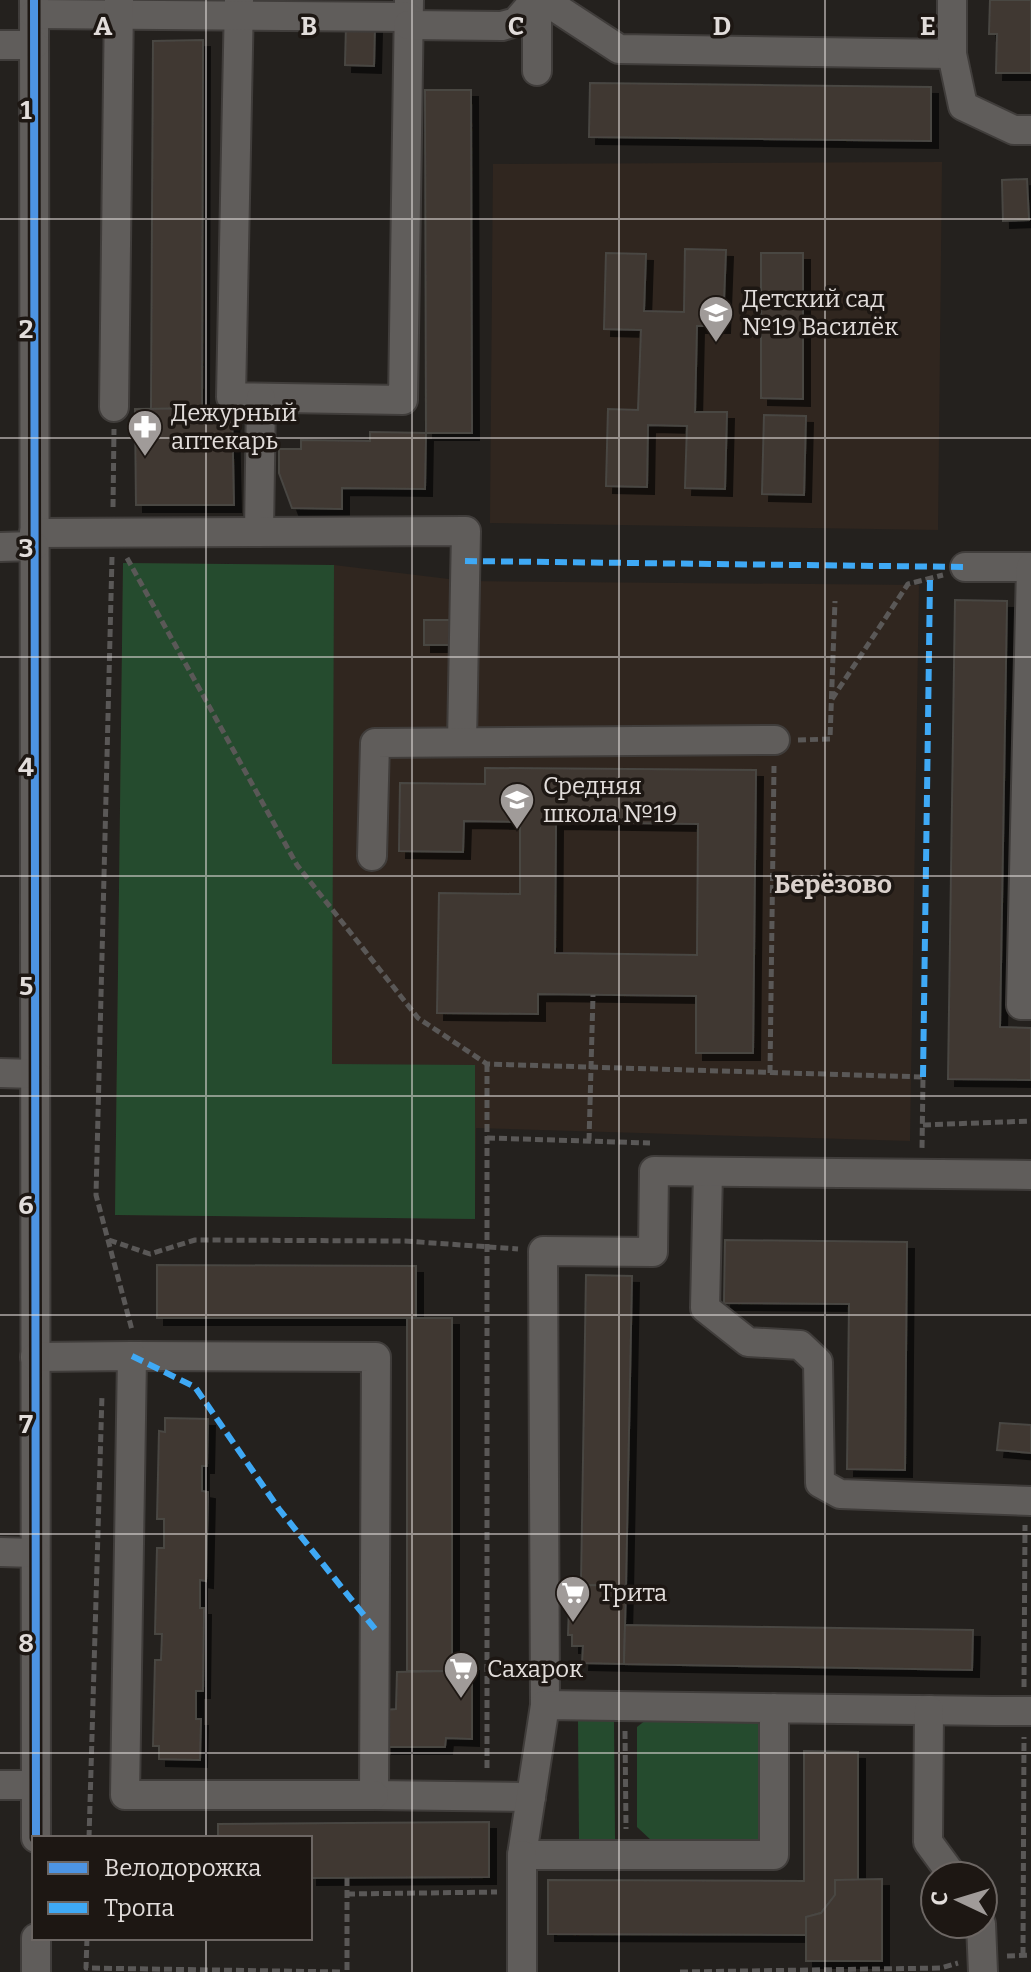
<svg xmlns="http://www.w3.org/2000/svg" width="1031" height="1972" viewBox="0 0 1031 1972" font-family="Bitter,serif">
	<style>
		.built { fill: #30261f }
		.green { fill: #254b2e }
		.building { fill: #403731; stroke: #484643; stroke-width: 2; fill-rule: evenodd; filter: url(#shadow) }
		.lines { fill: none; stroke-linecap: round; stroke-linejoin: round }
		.minor-casing { stroke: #403d3b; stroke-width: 32 }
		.path { stroke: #5a5857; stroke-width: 5; stroke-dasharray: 8 4; stroke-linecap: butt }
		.minor { stroke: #605d5b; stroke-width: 28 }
		.quiet { stroke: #3fa9f5; stroke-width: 6; stroke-dasharray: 12 6; stroke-linecap: butt }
		.cycleway-casing { stroke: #1d1713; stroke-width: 13 }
		.cycleway { stroke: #4d94e3; stroke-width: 8 }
		.grid { fill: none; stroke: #e2dddb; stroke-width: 2; stroke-opacity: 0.55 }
		.labels { text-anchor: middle; stroke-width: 7; stroke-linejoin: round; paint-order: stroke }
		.poi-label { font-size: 24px; fill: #e2dddb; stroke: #1d1713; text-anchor: start }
		.neighbourhood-label { font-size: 26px; font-weight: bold; fill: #d9d0cb; stroke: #1d1713 }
		.grid-label { font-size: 26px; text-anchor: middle; font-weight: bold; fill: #e2dddb; stroke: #1d1713; stroke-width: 7; stroke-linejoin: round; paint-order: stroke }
	</style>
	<defs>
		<filter id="shadow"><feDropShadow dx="7" dy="7" stdDeviation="0" flood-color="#0009"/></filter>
	</defs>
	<rect width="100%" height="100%" fill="#24211e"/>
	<g class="built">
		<polygon points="942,162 938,530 490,523 493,164"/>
		<polygon points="123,563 334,565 465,581 919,585 910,1141 476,1128 475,1219 115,1215"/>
	</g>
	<g class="green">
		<polygon points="123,563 334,565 332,1064 475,1065 475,1219 115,1215"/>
		<polygon points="651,1716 763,1718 762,1842 652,1841 637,1827 637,1727"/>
		<polygon points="578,1721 614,1721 615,1839 579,1839"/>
	</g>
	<g class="building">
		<polygon points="990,0 1031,0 1031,73 996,73 997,34 989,34"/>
		<polygon points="346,25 375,26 374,66 345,65"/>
		<polygon points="203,40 202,408 151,409 153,41"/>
		<polygon points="590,83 931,87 931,141 589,137"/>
		<polygon points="425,90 471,90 472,433 426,433"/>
		<polygon points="1027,179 1029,220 1003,221 1002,180"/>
		<polygon points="685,249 726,250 723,326 697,326 695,412 727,412 725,489 685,488 687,426 648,425 647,487 606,486 608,409 638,410 641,330 604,329 606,253 646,254 644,311 684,312"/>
		<polygon points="761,253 803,253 803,399 761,398"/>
		<polygon points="232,408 234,505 136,505 135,409"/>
		<polygon points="764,415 806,416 804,495 762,494"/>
		<polygon points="370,432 426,433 425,489 342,488 342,509 292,508 279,473 279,449 301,449 301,440 370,441"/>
		<polygon points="955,600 1007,601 1000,1027 1031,1028 1031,1080 948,1079"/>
		<rect x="424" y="620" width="26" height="25"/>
		<path d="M485,768l271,2 -3,283h-57v-57l-158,-2v20l-101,-1 2,-120 81,1v-72l-56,-1 -1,31 -64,-1 1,-68 85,1zM556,822l142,2 -1,131 -142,-2z"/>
		<polygon points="725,1240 907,1242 905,1470 847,1469 849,1304 724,1303"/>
		<polygon points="157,1265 416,1266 416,1318 157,1318"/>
		<polygon points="586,1275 632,1276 626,1586 581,1585"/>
		<rect x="407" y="1318" width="45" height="353"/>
		<polygon points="165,1418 208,1419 207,1466 202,1466 202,1491 208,1492 206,1581 200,1580 200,1608 204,1608 203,1691 196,1691 196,1719 201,1719 200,1760 159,1759 159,1746 153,1746 155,1660 161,1660 162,1634 155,1634 157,1548 164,1548 164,1519 157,1519 159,1431 165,1432"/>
		<polygon points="1000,1423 1031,1425 1031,1453 997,1450"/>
		<polygon points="581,1585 626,1586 624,1664 582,1663 583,1646 572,1646 572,1635 568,1635 569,1608 573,1608 574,1596 581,1596"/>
		<polygon points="625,1625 973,1630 972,1670 624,1664"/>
		<polygon points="452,1664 472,1664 472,1739 446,1738 445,1747 385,1747 385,1710 396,1709 397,1672 452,1671"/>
		<polygon points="804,1751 858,1752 858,1880 835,1880 835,1895 821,1913 806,1917 806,1935 548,1934 548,1880 804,1881"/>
		<polygon points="489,1822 489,1877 310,1878 310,1838 218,1838 218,1824"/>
		<polygon points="882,1879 882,1961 806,1961 806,1917 821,1913 835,1895 835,1880"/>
	</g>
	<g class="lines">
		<defs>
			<g id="minor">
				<polyline points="34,0 36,1838"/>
				<polyline points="239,0 231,397 403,400 409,0"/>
				<polyline points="544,0 619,49 952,54"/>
				<polyline points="952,0 952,54 963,106 1014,130 1031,130"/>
				<polyline points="34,14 408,17"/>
				<polyline points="408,25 502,26 516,22 535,0"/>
				<polyline points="0,45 34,45"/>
				<polyline points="537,71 537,0"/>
				<polyline points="114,407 119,0"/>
				<polyline points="259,532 261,398"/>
				<polyline points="34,533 466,531 462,742"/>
				<polyline points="0,547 34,546"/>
				<polyline points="965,567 1031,567"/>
				<polyline points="1031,567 1021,1005 1031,1005"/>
				<polyline points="372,856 375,743 775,740"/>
				<polyline points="0,1073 35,1074"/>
				<polyline points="708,1172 705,1308 748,1342 800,1345 818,1362 820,1483 840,1494 1031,1501"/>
				<polyline points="132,1356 376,1357 374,1795 531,1797"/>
				<polyline points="35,1357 132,1356 125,1795 374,1795"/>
				<polyline points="0,1552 35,1553"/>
				<polyline points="545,1705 543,1251 653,1252 654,1171 1031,1175"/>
				<polyline points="774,1708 774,1855 522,1855 545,1705 994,1711 1031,1711"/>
				<polyline points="929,1710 928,1842 953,1876"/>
				<polyline points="0,1785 35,1785"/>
				<polyline points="981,1924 983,1972"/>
				<polyline points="36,1938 36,1972"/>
				<polyline points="522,1972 522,1855"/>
			</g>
		</defs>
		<use href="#minor" class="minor-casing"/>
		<g class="path">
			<polyline points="113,507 114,429"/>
			<polyline points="112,557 96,1195 132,1330"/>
			<polyline points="127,558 297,865 418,1018 487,1064 923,1077 922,1149"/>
			<polyline points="832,699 908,584 943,575"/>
			<polyline points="798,740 830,739 835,601"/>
			<polyline points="487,1064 487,1771"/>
			<polyline points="770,1073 774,766"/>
			<polyline points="923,1125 1031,1121"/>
			<polyline points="487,1138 650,1143"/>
			<polyline points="589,1141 593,995"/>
			<polyline points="109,1240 150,1254 195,1240 405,1241 518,1249"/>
			<polyline points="1024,1687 1025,1525"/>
			<polyline points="625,1731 626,1829"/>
			<polyline points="89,1838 102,1395"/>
			<polyline points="347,1878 347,1972"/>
			<polyline points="347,1894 497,1892"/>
			<polyline points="87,1938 86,1968 344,1972"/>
			<polyline points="1023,1955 1024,1737"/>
			<polyline points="1007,1956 1031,1955"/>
			<polyline points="680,1972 941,1968 958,1963"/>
		</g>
		<use href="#minor" class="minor"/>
		<g class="quiet">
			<polyline points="465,561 965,567"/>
			<polyline points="923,1077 930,580"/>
			<polyline points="132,1356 195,1387 279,1509 375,1629"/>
		</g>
		<defs>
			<polyline id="cycleway" points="34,0 36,1838"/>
		</defs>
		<use href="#cycleway" class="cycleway-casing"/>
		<use href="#cycleway" class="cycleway"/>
	</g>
	<path class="grid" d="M206,0v1838M412,0v1972M619,0v1972M825,0v1972M0,219h1031M0,438h1031M0,657h1031M0,876h1031M0,1096h1031M0,1315h1031M0,1534h1031M0,1753h1031M206,1938v34"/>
	<defs>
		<symbol id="school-pin" viewBox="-11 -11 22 30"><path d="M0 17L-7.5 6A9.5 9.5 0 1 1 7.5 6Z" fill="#a09b99" stroke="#1d1713"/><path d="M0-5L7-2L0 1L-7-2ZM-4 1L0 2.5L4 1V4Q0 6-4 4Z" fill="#fff"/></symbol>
		<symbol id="pharmacy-pin" viewBox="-11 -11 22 30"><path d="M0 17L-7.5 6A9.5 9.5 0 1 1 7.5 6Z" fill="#a09b99" stroke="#1d1713"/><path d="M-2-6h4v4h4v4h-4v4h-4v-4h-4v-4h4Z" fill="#fff"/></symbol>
		<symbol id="supermarket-pin" viewBox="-11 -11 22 30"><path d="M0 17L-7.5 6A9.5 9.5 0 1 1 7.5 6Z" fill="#a09b99" stroke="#1d1713"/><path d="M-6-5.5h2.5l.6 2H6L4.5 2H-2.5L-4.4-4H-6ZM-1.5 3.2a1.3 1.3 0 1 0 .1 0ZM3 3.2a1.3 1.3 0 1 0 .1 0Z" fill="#fff"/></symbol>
	</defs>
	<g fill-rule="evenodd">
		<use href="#school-pin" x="696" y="293" width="40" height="54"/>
		<use href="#pharmacy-pin" x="125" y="407" width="40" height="54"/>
		<use href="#school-pin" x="497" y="780" width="40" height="54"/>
		<use href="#supermarket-pin" x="553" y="1573" width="40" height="54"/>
		<use href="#supermarket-pin" x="441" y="1649" width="40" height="54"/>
	</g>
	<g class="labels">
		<g class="poi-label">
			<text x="742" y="307">Детский сад<tspan x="742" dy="28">№19 Василёк</tspan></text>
			<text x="171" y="421">Дежурный<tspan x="171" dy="28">аптекарь</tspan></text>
			<text x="543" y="794">Средняя<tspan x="543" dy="28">школа №19</tspan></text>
			<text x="599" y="1601">Трита</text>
			<text x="487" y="1677">Сахарок</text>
		</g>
		<g class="neighbourhood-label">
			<text x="833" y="893">Берёзово</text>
		</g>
	</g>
	<g class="grid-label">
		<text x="103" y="35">A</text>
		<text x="309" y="35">B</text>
		<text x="516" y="35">C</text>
		<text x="722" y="35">D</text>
		<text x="928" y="35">E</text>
		<text x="26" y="119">1</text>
		<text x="26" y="338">2</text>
		<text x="26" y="557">3</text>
		<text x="26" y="776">4</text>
		<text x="26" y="995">5</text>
		<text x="26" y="1214">6</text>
		<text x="26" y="1433">7</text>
		<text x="26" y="1652">8</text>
	</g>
	<rect x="32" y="1836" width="280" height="104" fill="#1d1713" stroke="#6c6663" stroke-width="2"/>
	<rect x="48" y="1862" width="40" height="12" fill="#4d94e3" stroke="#6c6663" stroke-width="2"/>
	<text x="104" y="1876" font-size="24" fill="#e2dddb">Велодорожка</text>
	<rect x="48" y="1902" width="40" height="12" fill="#3fa9f5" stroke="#6c6663" stroke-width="2"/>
	<text x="104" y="1916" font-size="24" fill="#e2dddb">Тропа</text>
	<g transform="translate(959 1900) rotate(274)"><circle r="38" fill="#1d1713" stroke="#6c6663" stroke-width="2"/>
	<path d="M0-6L14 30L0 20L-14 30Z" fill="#a09b99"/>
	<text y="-12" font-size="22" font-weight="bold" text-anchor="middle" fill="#e2dddb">С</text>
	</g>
</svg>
